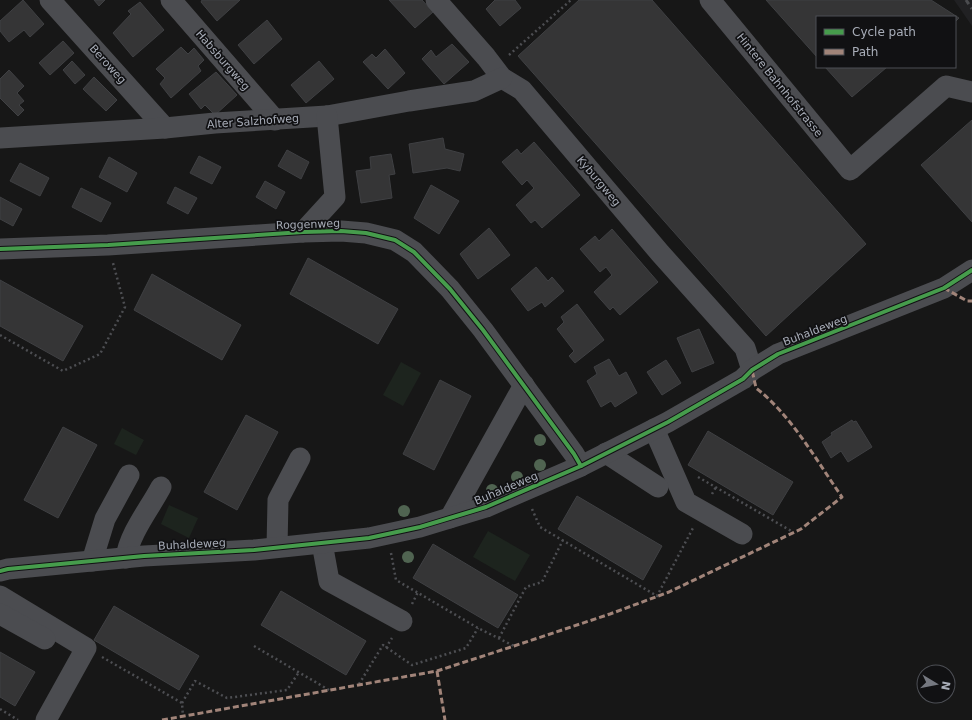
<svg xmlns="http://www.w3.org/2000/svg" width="972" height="720" viewBox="0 0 972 720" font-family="'DejaVu Sans',sans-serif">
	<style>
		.built { fill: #212123 }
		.green { fill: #1d241e }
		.building { fill: #353536; stroke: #3f4043 }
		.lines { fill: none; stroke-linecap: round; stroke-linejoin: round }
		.path { stroke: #4d4e52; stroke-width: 2.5; stroke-dasharray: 2 3; stroke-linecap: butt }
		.minor { stroke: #4b4c50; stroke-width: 21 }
		.rail { stroke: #4b4c4f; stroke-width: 3; stroke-dasharray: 5 4; stroke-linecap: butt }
		.quiet { stroke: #a18479; stroke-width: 3; stroke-dasharray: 6 3; stroke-linecap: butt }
		.cycleway-casing { stroke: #111113; stroke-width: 6 }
		.cycleway { stroke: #469c4c; stroke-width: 4 }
		.tree { fill: #506451 }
		.labels { text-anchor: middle; stroke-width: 3.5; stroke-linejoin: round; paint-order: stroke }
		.street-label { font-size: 11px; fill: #a8adb8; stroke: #111113 }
	</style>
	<rect width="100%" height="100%" fill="#171717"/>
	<polygon class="built" points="954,0 972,0 972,26"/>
	<g class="green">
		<polygon points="401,362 421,373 403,406 383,395"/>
		<polygon points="122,428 144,440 136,455 114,444"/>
		<polygon points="169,505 198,518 189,538 161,524"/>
		<polygon points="488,531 530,555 515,581 473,557"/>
	</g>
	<g class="building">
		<polygon points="23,0 44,24 30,37 24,30 9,42 0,31 0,21"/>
		<polygon points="94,0 105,0 99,6"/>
		<polygon points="202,0 240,0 217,21 201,2"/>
		<polygon points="389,0 422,0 433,12 415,28"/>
		<polygon points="495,0 515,0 521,8 500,26 486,9"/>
		<polygon points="579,0 652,0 866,244 766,336 518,56"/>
		<polygon points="766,0 931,0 959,18 955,22 955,17 817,17 817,57"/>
		<polygon points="140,2 164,30 133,57 113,33 131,14 128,11"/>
		<polygon points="267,20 282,39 254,64 238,45"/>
		<polygon points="63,41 74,53 50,75 39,63"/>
		<polygon points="452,44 469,62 444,84 422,59 431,50 436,57"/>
		<polygon points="181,47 188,54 194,48 204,60 198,66 201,71 171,98 160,84 165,78 156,69"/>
		<polygon points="385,49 405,73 388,89 363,62 372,54 376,58"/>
		<polygon points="72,61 85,75 75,84 63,70"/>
		<polygon points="319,61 334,79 306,103 291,85"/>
		<polygon points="825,67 887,67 852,97"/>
		<polygon points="9,70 24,86 17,93 24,101 19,105 24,110 18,116 0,98 0,79"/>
		<polygon points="216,72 237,95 215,115 205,105 201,109 189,94"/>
		<polygon points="94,77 117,100 106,111 83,89"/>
		<polygon points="972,120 972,222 921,165"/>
		<polygon points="443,138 445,149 464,154 460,171 447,168 413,173 409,144"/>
		<polygon points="534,142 580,195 542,228 535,220 531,223 516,205 534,188 527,180 522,185 502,162 517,149 521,154"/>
		<polygon points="287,150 309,162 301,179 278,166"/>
		<polygon points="391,154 395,174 389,175 392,198 361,203 356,171 371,169 370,157"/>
		<polygon points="199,156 221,167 212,184 190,173"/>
		<polygon points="109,157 137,173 127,192 99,177"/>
		<polygon points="20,163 49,178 40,196 10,181"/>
		<polygon points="265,181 285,192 276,209 256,197"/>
		<polygon points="431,185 459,201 439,234 414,218"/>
		<polygon points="175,187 197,198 188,214 167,203"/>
		<polygon points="81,188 111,203 101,222 72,207"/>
		<polygon points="0,197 22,209 13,226 0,219"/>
		<polygon points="489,228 510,255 478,279 460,254"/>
		<polygon points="612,229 658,282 620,315 613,307 610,310 594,292 612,275 606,267 600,272 580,249 595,236 599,241"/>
		<polygon points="308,258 398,309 378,344 290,294"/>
		<polygon points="536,267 548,281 552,277 564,291 545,307 542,302 528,311 511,289"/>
		<polygon points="152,274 241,325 222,360 134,310"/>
		<polygon points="0,280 83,326 63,361 0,326"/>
		<polygon points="577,304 604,340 575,363 569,356 574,351 557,329 564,322 561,317"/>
		<polygon points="699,329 714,363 692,372 677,338"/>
		<polygon points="609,359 619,376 626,372 637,393 615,407 611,401 601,407 587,381 597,374 594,367"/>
		<polygon points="666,360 681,383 662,395 647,372"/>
		<polygon points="440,380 471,396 434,470 403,454"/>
		<polygon points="246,415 278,432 237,510 204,492"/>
		<polygon points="852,420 853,422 856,421 872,447 848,462 841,451 831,458 822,442 832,435 831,433"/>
		<polygon points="63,427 97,445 58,518 24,500"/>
		<polygon points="708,431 793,482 773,515 688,465"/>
		<polygon points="577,496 662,546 643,580 558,529"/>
		<polygon points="433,544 518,595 498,628 413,578"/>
		<polygon points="281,591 366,641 346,675 261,625"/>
		<polygon points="114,606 199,656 179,690 94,640"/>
		<polygon points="0,652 35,672 15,706 0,697"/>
	</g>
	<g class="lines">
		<g class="path">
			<polyline points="509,55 571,0"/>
			<polyline points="0,335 63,371 100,354 125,307 113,263"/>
			<polyline points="698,477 793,532"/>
			<polyline points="712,494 716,487"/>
			<polyline points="532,509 540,527 657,596 693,528"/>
			<polyline points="391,553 396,580 478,628 514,646"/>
			<polyline points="412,604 418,592"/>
			<polyline points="499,638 526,587 542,582 563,540"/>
			<polyline points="254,646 329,690"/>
			<polyline points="386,648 392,638"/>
			<polyline points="102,657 182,703 183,717"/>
			<polyline points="359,684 383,645 412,665 466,648 478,628"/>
			<polyline points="182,703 195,681 227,698 287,690 299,672"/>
			<polyline points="0,709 18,720"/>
		</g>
		<g class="minor">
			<polyline points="50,0 165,128"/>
			<polyline points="171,0 275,120"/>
			<polyline points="436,0 486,57 502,78 522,90 660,253 745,348 752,370"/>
			<polyline points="710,0 850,170 946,86 972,92"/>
			<polyline points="0,138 165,128 215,123 327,116 409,101 474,91 502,78"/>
			<polyline points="303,232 335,197 327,116"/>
			<polyline points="0,249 108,245 303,232 341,231 366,233 395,240 414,252 450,289 483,330 574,454 581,466"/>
			<polyline points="654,429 686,502 742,534"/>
			<polyline points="606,453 658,487"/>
			<polyline points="450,518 524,385"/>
			<polyline points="322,543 329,581 402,621"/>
			<polyline points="277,547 278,500 300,458"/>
			<path d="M126,558c3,-24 24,-50 35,-71"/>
			<polyline points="92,561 105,519 129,475"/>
			<polyline points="0,571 8,569 144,556 254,550 369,538 420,527 486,507 581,466 668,422 743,379 752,370 778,354 944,288 972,270"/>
			<polyline points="0,596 86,648 46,720"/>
			<polyline points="0,614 45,639"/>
		</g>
		<polyline class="rail" points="966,0 972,9"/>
		<g class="quiet">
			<polyline points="944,288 967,301 972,301"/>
			<polyline points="437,671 445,720"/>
			<path d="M162,720l275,-49 77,-25 96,-32 59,-22 132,-63 41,-32c-26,-37 -50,-81 -86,-109l-4,-18"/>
		</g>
		<defs>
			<g id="cycleway">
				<polyline points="0,249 108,245 303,232 341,231 366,233 395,240 414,252 450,289 483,330 574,454 581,466"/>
				<polyline points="0,571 8,569 144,556 254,550 369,538 420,527 486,507 581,466 668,422 743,379 752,370 778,354 944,288 972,270"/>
			</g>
		</defs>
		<use href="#cycleway" class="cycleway-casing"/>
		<use href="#cycleway" class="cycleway"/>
	</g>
	<g class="tree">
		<circle cx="540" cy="440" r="6"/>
		<circle cx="540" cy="465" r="6"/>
		<circle cx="517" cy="477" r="6"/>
		<circle cx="492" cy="490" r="6"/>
		<circle cx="404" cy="511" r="6"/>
		<circle cx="408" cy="557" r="6"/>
	</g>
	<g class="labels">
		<g class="street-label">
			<text transform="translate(223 60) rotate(49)" y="4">Habsburgweg</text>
			<text transform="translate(108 64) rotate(48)" y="4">Beroweg</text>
			<text transform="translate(780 85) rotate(51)" y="4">Hintere Bahnhofstrasse</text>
			<text transform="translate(253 121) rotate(-4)" y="4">Alter Salzhofweg</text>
			<text transform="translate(599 181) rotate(50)" y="4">Kyburgweg</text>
			<text transform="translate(308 224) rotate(-2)" y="4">Roggenweg</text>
			<text transform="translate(815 330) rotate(-21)" y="4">Buhaldeweg</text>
			<text transform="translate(506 488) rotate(-23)" y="4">Buhaldeweg</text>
			<text transform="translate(192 544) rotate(-3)" y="4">Buhaldeweg</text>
		</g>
	</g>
	<rect x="816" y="16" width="140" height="52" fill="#111113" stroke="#4d4f55"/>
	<rect x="824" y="29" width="20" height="6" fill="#469c4c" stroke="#4d4f55"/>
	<text x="852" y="36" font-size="12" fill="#a8adb8">Cycle path</text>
	<rect x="824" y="49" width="20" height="6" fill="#a18479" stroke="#4d4f55"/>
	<text x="852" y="56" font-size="12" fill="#a8adb8">Path</text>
	<g transform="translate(936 684) rotate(100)"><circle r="19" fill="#111113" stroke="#4d4f55"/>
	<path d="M0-3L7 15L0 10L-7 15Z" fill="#757880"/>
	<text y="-6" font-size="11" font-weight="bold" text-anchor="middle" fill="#a8adb8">N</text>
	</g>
</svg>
